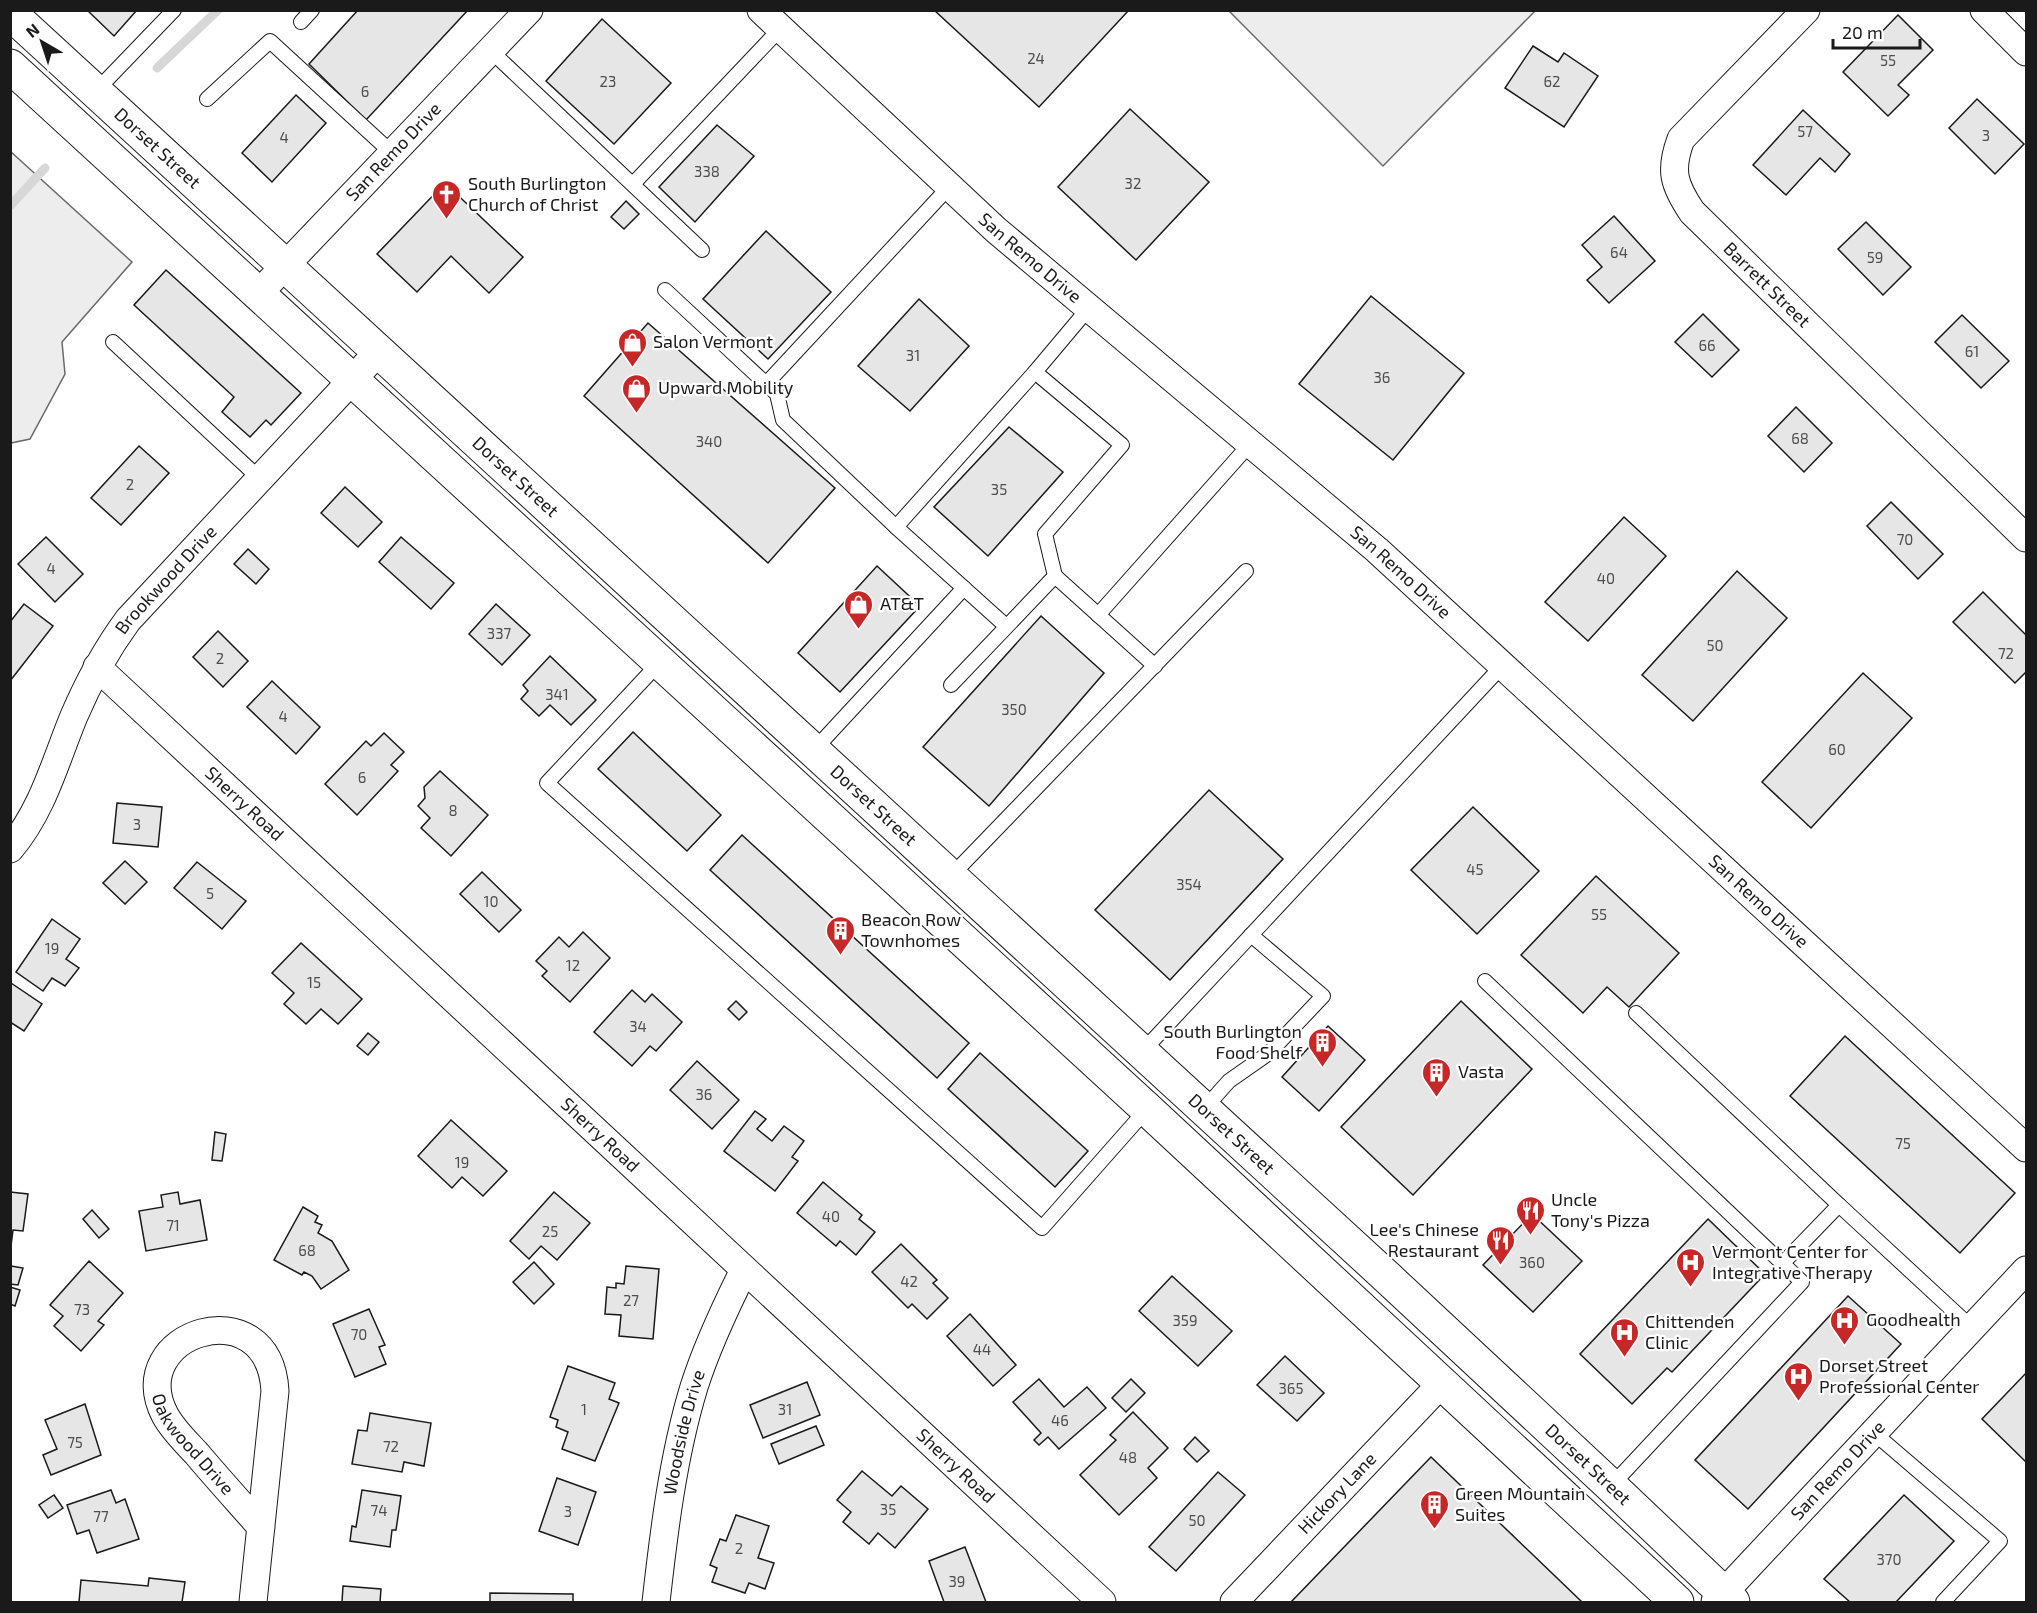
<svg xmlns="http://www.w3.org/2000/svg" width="2037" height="1613" viewBox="0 0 2037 1613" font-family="'Exo 2',sans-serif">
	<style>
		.green { fill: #ededed; stroke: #6a6a6a; stroke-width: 1.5 }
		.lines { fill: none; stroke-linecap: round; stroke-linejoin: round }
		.stream { stroke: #d7d7d7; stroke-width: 9 }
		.building { fill: #e6e6e6; stroke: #1a1a1a; stroke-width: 1.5 }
		.lane-casing { stroke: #1a1a1a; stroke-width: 16 }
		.street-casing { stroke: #1a1a1a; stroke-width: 29 }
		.secondary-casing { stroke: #1a1a1a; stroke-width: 35 }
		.lane { stroke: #fff; stroke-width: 14 }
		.street { stroke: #fff; stroke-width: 27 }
		.secondary { stroke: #fff; stroke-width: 33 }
		.labels { text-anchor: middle; stroke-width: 4.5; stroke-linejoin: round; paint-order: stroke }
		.number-label { font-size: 15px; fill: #4d4d4d }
		.street-label { font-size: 18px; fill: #1a1a1a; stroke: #fff }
		.poi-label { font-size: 18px; fill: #1a1a1a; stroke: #fff; text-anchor: start }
	</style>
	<rect width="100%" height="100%" fill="#fff"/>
	<g class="green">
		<polygon points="1229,11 1535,11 1383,166"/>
		<polygon points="10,151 132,262 62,342 65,374 30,439 11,443"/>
	</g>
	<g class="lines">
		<g class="stream">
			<polyline points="157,68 218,10"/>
			<polyline points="10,206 45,168"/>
		</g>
	</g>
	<g class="building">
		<polygon points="87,10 137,10 114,36"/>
		<polygon points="358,10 468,10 366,120 309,64"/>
		<polygon points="934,10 1129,10 1039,107"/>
		<polygon points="1898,15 1933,50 1898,85 1909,95 1888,116 1843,72"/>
		<polygon points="602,19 671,83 614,144 546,81"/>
		<polygon points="1533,46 1558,62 1564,53 1598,76 1564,127 1505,88"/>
		<polygon points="296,95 326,123 272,182 242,153"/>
		<polygon points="1977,99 2024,144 1995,174 1949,128"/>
		<polygon points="1130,109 1209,182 1136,260 1058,187"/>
		<polygon points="1803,110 1850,154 1835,172 1820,158 1786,195 1753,165"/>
		<polygon points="717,125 754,156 695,222 659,187"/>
		<polygon points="445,183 523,257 489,293 451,256 417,292 377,254"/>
		<polygon points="626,201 639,214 624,229 611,217"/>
		<polygon points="1614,216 1655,261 1609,303 1587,280 1602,267 1582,245"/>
		<polygon points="1866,222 1911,267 1883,295 1838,249"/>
		<polygon points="766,231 831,292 768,359 703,299"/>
		<polygon points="166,270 301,393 271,425 266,420 250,437 222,412 234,397 134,305"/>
		<polygon points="1371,296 1464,373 1393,460 1299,384"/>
		<polygon points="919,299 969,346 910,411 858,366"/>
		<polygon points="1703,314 1739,350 1712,377 1675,342"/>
		<polygon points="1962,315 2009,361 1981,388 1935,342"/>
		<polygon points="648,323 835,488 768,563 584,396"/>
		<polygon points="1796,407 1832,443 1804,472 1768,436"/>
		<polygon points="1009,427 1063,472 988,556 934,507"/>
		<polygon points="139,446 169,473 121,525 91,498"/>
		<polygon points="345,487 382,522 358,547 321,513"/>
		<polygon points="1891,502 1943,554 1918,579 1867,526"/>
		<polygon points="1624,517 1666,556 1588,641 1545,602"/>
		<polygon points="46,537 83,574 55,602 18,564"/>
		<polygon points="401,537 454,583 431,609 379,562"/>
		<polygon points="248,549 269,569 256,584 234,564"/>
		<polygon points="877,566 920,606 840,692 798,653"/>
		<polygon points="1737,571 1787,618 1693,721 1642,675"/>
		<polygon points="1983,592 2026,635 2026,672 2015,683 1953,622"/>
		<polygon points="24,604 53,626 10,681 10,622"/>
		<polygon points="496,604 530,635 502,665 469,634"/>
		<polygon points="1041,616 1104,673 989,806 923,747"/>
		<polygon points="218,631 248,661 223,687 193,657"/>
		<polygon points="550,656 596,700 571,725 550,705 539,716 521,699 528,691 523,685"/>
		<polygon points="1863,673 1912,718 1811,828 1762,782"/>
		<polygon points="272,681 320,727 296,754 247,707"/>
		<polygon points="633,732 721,815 687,851 598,769"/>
		<polygon points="384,733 404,752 391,765 398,771 357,815 325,784 366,741 371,746"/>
		<polygon points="440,771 488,815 451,856 421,828 430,818 418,806 425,798 424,787"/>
		<polygon points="1209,790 1283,859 1170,980 1095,910"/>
		<polygon points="117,803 162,807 158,847 113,843"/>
		<polygon points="1473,807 1539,871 1477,934 1411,870"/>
		<polygon points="742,835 969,1043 937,1078 710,870"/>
		<polygon points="125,861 147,882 125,904 103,883"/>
		<polygon points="197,862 246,901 222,929 174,888"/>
		<polygon points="482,872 521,910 499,932 460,894"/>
		<polygon points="1596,876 1679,953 1629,1007 1607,987 1583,1013 1521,955"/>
		<polygon points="52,919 80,939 66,959 79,968 65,986 52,978 43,991 16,972"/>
		<polygon points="583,932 610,958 570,1002 542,976 547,971 536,961 559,937 569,947"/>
		<polygon points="301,943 362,999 338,1024 321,1009 306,1024 284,1004 294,993 272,973"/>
		<polygon points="11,983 42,1004 24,1031 10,1022"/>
		<polygon points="632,990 645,1002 652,994 682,1022 656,1051 650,1046 632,1066 594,1032"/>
		<polygon points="736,1001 747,1012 739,1020 728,1009"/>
		<polygon points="1461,1001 1532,1069 1413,1195 1341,1127"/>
		<polygon points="1328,1026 1365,1060 1319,1111 1282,1077"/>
		<polygon points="368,1033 379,1042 368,1055 357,1046"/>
		<polygon points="1845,1036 2015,1193 1960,1253 1790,1096"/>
		<polygon points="980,1053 1088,1151 1055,1187 948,1089"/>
		<polygon points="697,1061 739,1100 712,1129 670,1090"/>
		<polygon points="755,1111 766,1119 757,1129 772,1141 784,1126 804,1141 792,1157 798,1161 775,1191 724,1151"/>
		<polygon points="451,1120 507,1171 483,1196 462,1177 452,1188 418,1156"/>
		<polygon points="215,1132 226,1134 222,1161 212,1160"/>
		<polygon points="823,1182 862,1215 859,1219 875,1232 856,1255 840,1241 836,1246 797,1213"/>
		<polygon points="10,1192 28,1194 23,1231 13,1230 11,1246"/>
		<polygon points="178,1192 180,1204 200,1200 207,1240 146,1251 139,1211 163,1207 161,1195"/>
		<polygon points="554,1192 590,1223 557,1260 541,1246 529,1259 510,1241"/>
		<polygon points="303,1207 318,1216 315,1222 322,1225 318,1233 332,1241 349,1270 321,1289 312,1276 304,1272 302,1275 274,1260"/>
		<polygon points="92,1210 109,1229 99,1238 83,1219"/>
		<polygon points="1532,1214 1582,1261 1533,1312 1483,1265"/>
		<polygon points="1708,1219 1765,1274 1672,1372 1667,1368 1632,1404 1580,1354"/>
		<polygon points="901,1244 937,1280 933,1283 948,1298 927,1319 912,1304 908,1308 872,1272"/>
		<polygon points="89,1261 123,1293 98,1321 104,1325 81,1351 54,1326 63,1316 50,1305"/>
		<polygon points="534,1262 554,1284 534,1304 513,1282"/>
		<polygon points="11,1266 23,1268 18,1285 10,1284"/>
		<polygon points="626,1266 659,1269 653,1339 619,1336 621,1315 605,1314 607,1287 616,1288 616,1283 624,1284"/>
		<polygon points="1172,1276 1232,1331 1198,1366 1139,1311"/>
		<polygon points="10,1287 20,1290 15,1306 10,1304"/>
		<polygon points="1848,1296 1901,1344 1748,1509 1695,1460"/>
		<polygon points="369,1309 385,1345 379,1347 386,1364 355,1377 333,1324"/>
		<polygon points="970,1314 1016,1365 993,1386 947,1336"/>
		<polygon points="1285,1356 1324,1393 1297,1421 1257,1385"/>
		<polygon points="568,1366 615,1383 609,1399 619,1403 595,1461 562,1449 568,1432 556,1427 558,1420 550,1417"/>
		<polygon points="2026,1373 2026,1462 1982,1419"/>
		<polygon points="1039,1379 1064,1407 1087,1387 1106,1408 1059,1449 1048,1437 1039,1445 1034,1440 1041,1433 1013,1402"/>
		<polygon points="1131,1379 1145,1393 1126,1412 1112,1398"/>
		<polygon points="807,1382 820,1415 763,1438 750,1405"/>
		<polygon points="85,1404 101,1455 51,1475 43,1455 57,1449 45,1420"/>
		<polygon points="1133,1412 1168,1448 1148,1468 1157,1478 1119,1515 1080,1475 1116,1440 1110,1435"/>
		<polygon points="370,1413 431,1423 424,1466 404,1462 402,1472 352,1464 358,1430 367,1431"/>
		<polygon points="816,1426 824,1445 779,1464 771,1444"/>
		<polygon points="1195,1437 1209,1451 1197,1462 1184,1449"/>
		<polygon points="1431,1457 1582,1602 1291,1602"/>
		<polygon points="862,1471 892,1496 901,1486 928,1509 895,1548 878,1533 869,1544 843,1522 851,1512 837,1500"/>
		<polygon points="1218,1472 1245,1495 1176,1571 1149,1547"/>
		<polygon points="557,1478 596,1492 578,1545 539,1531"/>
		<polygon points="111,1490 116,1503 125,1499 139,1539 97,1553 89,1530 77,1534 67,1505"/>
		<polygon points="362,1490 401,1496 396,1530 392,1530 390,1547 350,1541 352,1526 356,1527"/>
		<polygon points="54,1495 63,1508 48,1518 39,1505"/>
		<polygon points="1904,1495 1954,1541 1896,1602 1850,1602 1824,1579"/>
		<polygon points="736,1515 769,1526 758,1558 774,1563 765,1589 749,1583 745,1593 712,1582 717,1568 710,1565 720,1539 726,1541"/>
		<polygon points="965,1547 986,1602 944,1602 929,1561"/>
		<polygon points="149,1578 185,1582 182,1602 79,1602 81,1580 148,1586"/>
		<polygon points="343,1586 381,1589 380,1602 342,1602"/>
		<polygon points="490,1593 573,1594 573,1602 490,1602"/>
	</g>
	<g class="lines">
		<defs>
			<g id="lane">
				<polyline points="301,22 312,10"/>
				<polyline points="491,51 702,250"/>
				<polyline points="96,91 174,10"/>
				<polyline points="207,99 270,41 392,153"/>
				<polyline points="633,184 780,29"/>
				<polyline points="665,290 777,394 783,420 896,527"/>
				<polyline points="113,342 260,479"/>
				<polyline points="766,384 949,187"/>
				<polyline points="1055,576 1045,534 1122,445 1035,372 1088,309"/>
				<polyline points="1098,615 1250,444"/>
				<polyline points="1006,626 896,527 1035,372"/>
				<polyline points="660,662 547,783 1042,1228 1147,1109"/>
				<polyline points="951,685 1055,576 1155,666"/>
				<polyline points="814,750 964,588"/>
				<polyline points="951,876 1246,571"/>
				<polyline points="1485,981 1802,1282 1611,1486"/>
				<polyline points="1636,1013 1839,1205"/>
				<polyline points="1142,1052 1503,665"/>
				<polyline points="1204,1109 1229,1081 1269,1053 1323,996 1251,935"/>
				<polyline points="1782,1264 1839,1205 1972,1328"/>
				<polyline points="1874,1433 2000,1541 1943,1602"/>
			</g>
			<g id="street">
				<path id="s1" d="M761,10l235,220 381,320 649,598"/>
				<path id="s2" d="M1806,10l-125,129c-12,32 -7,46 11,73l334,326"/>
				<polyline points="1984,10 2026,52"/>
				<path id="s3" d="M259,293l270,-283"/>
				<path id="s4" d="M97,667l1005,935"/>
				<path id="s5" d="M10,849c33,-39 45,-87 64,-133 15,-35 32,-66 54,-96l252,-270"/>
				<path id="s6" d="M253,1602l22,-211c-6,-105 -153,-58 -110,24 8,15 21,27 32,39 21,25 43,49 64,73"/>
				<path id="s7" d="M656,1602c8,-71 17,-146 38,-215 13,-41 31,-79 50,-117"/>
				<path id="s8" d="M1234,1602l208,-219"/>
				<path id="s9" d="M1715,1602l311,-332"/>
			</g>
			<g id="secondary">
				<path id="s10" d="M10,13l1379,1266 222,207 122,116"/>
				<polyline points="10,66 1147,1109 1677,1602"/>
			</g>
		</defs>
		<use href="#lane" class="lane-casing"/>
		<use href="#street" class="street-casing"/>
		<use href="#secondary" class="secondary-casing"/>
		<use href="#lane" class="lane"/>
		<use href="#street" class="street"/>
		<use href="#secondary" class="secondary"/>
	</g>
	<defs>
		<symbol id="church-pin" viewBox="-11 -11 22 30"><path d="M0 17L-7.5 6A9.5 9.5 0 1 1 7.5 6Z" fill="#c62828" stroke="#fff"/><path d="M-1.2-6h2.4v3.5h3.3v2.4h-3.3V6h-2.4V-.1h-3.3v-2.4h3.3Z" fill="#fff"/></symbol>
		<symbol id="shop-pin" viewBox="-11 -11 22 30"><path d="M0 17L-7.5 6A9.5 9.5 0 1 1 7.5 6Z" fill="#c62828" stroke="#fff"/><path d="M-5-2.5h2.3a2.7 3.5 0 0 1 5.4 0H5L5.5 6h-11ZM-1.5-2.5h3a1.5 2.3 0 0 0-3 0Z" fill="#fff"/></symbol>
		<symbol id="building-pin" viewBox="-11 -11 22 30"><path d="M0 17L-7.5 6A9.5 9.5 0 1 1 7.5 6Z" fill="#c62828" stroke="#fff"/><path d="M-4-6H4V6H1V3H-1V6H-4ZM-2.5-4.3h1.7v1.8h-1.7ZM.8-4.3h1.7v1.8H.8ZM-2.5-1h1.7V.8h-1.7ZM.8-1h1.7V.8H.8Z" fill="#fff"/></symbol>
		<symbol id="restaurant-pin" viewBox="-11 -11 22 30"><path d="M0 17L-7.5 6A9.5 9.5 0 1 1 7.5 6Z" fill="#c62828" stroke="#fff"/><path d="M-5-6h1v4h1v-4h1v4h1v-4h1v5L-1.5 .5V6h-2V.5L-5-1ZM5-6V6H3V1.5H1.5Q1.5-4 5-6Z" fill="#fff"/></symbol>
		<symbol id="hospital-pin" viewBox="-11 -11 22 30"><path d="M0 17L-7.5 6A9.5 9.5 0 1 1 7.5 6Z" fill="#c62828" stroke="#fff"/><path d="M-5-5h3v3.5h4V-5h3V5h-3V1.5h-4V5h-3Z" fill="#fff"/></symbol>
	</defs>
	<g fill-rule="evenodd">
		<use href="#church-pin" x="430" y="178" width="33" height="45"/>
		<use href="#shop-pin" x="616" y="326" width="33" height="45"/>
		<use href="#shop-pin" x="620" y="372" width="33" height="45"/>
		<use href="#shop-pin" x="842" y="588" width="33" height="45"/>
		<use href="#building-pin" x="824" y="914" width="33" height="45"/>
		<use href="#building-pin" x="1306" y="1026" width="33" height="45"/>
		<use href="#building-pin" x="1420" y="1056" width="33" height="45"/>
		<use href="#restaurant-pin" x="1514" y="1194" width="33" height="45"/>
		<use href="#restaurant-pin" x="1484" y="1224" width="33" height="45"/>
		<use href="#hospital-pin" x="1674" y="1246" width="33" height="45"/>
		<use href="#hospital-pin" x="1828" y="1304" width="33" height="45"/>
		<use href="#hospital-pin" x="1608" y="1316" width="33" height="45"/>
		<use href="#hospital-pin" x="1782" y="1360" width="33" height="45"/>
		<use href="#building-pin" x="1418" y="1488" width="33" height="45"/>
	</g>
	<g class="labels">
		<g class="number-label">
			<text x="1036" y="64">24</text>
			<text x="1888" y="66">55</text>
			<text x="608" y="87">23</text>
			<text x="1552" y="87">62</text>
			<text x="365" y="97">6</text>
			<text x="1805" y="137">57</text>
			<text x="1986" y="141">3</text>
			<text x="284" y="143">4</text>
			<text x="707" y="177">338</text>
			<text x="1133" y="189">32</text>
			<text x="1619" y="258">64</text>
			<text x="1875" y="263">59</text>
			<text x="1707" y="351">66</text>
			<text x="1972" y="357">61</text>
			<text x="913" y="361">31</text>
			<text x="1382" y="383">36</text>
			<text x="1800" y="444">68</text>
			<text x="709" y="447">340</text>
			<text x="130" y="490">2</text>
			<text x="999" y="495">35</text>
			<text x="1905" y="545">70</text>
			<text x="51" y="574">4</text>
			<text x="1606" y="584">40</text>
			<text x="499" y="639">337</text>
			<text x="1715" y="651">50</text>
			<text x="2006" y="659">72</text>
			<text x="220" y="664">2</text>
			<text x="557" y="700">341</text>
			<text x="1014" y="715">350</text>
			<text x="283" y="722">4</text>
			<text x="1837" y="755">60</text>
			<text x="362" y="783">6</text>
			<text x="453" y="816">8</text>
			<text x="137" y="830">3</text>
			<text x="1475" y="875">45</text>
			<text x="1189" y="890">354</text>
			<text x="210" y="899">5</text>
			<text x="491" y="907">10</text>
			<text x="1599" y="920">55</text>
			<text x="52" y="954">19</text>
			<text x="573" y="971">12</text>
			<text x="314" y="988">15</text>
			<text x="638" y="1032">34</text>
			<text x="704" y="1100">36</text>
			<text x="1903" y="1149">75</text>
			<text x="462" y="1168">19</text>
			<text x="831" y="1222">40</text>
			<text x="173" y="1231">71</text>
			<text x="550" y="1237">25</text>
			<text x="307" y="1256">68</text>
			<text x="1532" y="1268">360</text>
			<text x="909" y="1287">42</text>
			<text x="631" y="1306">27</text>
			<text x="82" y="1315">73</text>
			<text x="1185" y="1326">359</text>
			<text x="359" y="1340">70</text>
			<text x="982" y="1355">44</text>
			<text x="1291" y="1394">365</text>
			<text x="584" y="1415">1</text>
			<text x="785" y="1415">31</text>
			<text x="1060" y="1426">46</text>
			<text x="75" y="1448">75</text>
			<text x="391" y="1452">72</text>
			<text x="1128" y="1463">48</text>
			<text x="888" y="1515">35</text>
			<text x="379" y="1516">74</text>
			<text x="568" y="1517">3</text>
			<text x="101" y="1522">77</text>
			<text x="1197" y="1526">50</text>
			<text x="739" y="1554">2</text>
			<text x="1889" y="1565">370</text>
			<text x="957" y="1587">39</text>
		</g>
		<g class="street-label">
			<text dy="6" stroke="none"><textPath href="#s10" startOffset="200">Dorset Street</textPath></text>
			<text dy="6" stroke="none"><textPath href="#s3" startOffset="195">San Remo Drive</textPath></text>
			<text dy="6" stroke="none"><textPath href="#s1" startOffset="366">San Remo Drive</textPath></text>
			<text dy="6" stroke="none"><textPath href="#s2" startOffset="362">Barrett Street</textPath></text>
			<text dy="6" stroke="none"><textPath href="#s10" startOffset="686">Dorset Street</textPath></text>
			<text dy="6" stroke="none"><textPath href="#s1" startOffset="852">San Remo Drive</textPath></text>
			<text dy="6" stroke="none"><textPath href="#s5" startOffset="314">Brookwood Drive</textPath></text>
			<text dy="6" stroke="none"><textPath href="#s4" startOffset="201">Sherry Road</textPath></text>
			<text dy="6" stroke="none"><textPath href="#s10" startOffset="1172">Dorset Street</textPath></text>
			<text dy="6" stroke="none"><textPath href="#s1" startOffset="1338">San Remo Drive</textPath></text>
			<text dy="6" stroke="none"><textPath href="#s4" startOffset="687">Sherry Road</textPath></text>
			<text dy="6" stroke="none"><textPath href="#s10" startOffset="1658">Dorset Street</textPath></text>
			<text dy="6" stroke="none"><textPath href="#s7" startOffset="172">Woodside Drive</textPath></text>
			<text dy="6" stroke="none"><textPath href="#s6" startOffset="466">Oakwood Drive</textPath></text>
			<text dy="6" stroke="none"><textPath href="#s10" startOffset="2144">Dorset Street</textPath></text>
			<text dy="6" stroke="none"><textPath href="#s4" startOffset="1173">Sherry Road</textPath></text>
			<text dy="6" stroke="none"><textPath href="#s9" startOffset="180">San Remo Drive</textPath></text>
			<text dy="6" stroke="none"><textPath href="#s8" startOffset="150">Hickory Lane</textPath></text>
		</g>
		<g class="poi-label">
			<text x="468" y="190">South Burlington<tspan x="468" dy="21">Church of Christ</tspan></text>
			<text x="653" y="348">Salon Vermont</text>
			<text x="658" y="394">Upward Mobility</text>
			<text x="880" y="610">AT&amp;T</text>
			<text x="861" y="926">Beacon Row<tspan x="861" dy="21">Townhomes</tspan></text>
			<text x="1302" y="1038" text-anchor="end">South Burlington<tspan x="1302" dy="21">Food Shelf</tspan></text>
			<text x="1458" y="1078">Vasta</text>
			<text x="1551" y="1206">Uncle<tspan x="1551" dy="21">Tony's Pizza</tspan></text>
			<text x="1479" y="1236" text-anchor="end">Lee's Chinese<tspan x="1479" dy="21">Restaurant</tspan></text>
			<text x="1712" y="1258">Vermont Center for<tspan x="1712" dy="21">Integrative Therapy</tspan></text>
			<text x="1866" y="1326">Goodhealth</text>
			<text x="1645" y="1328">Chittenden<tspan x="1645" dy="21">Clinic</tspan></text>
			<text x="1819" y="1372">Dorset Street<tspan x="1819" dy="21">Professional Center</tspan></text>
			<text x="1455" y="1500">Green Mountain<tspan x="1455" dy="21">Suites</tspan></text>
		</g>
	</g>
	<rect width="2037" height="1613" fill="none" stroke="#1a1a1a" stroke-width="24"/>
	<g transform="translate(42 42) rotate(321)" stroke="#ffffff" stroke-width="4.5" paint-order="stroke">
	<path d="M0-4.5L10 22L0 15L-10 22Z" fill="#1a1a1a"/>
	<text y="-9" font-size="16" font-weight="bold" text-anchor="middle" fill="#1a1a1a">N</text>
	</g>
	<path d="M1833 39v9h87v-9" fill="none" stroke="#1a1a1a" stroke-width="3"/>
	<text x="1842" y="39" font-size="18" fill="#1a1a1a" stroke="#ffffff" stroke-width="4.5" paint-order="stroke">20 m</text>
</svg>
